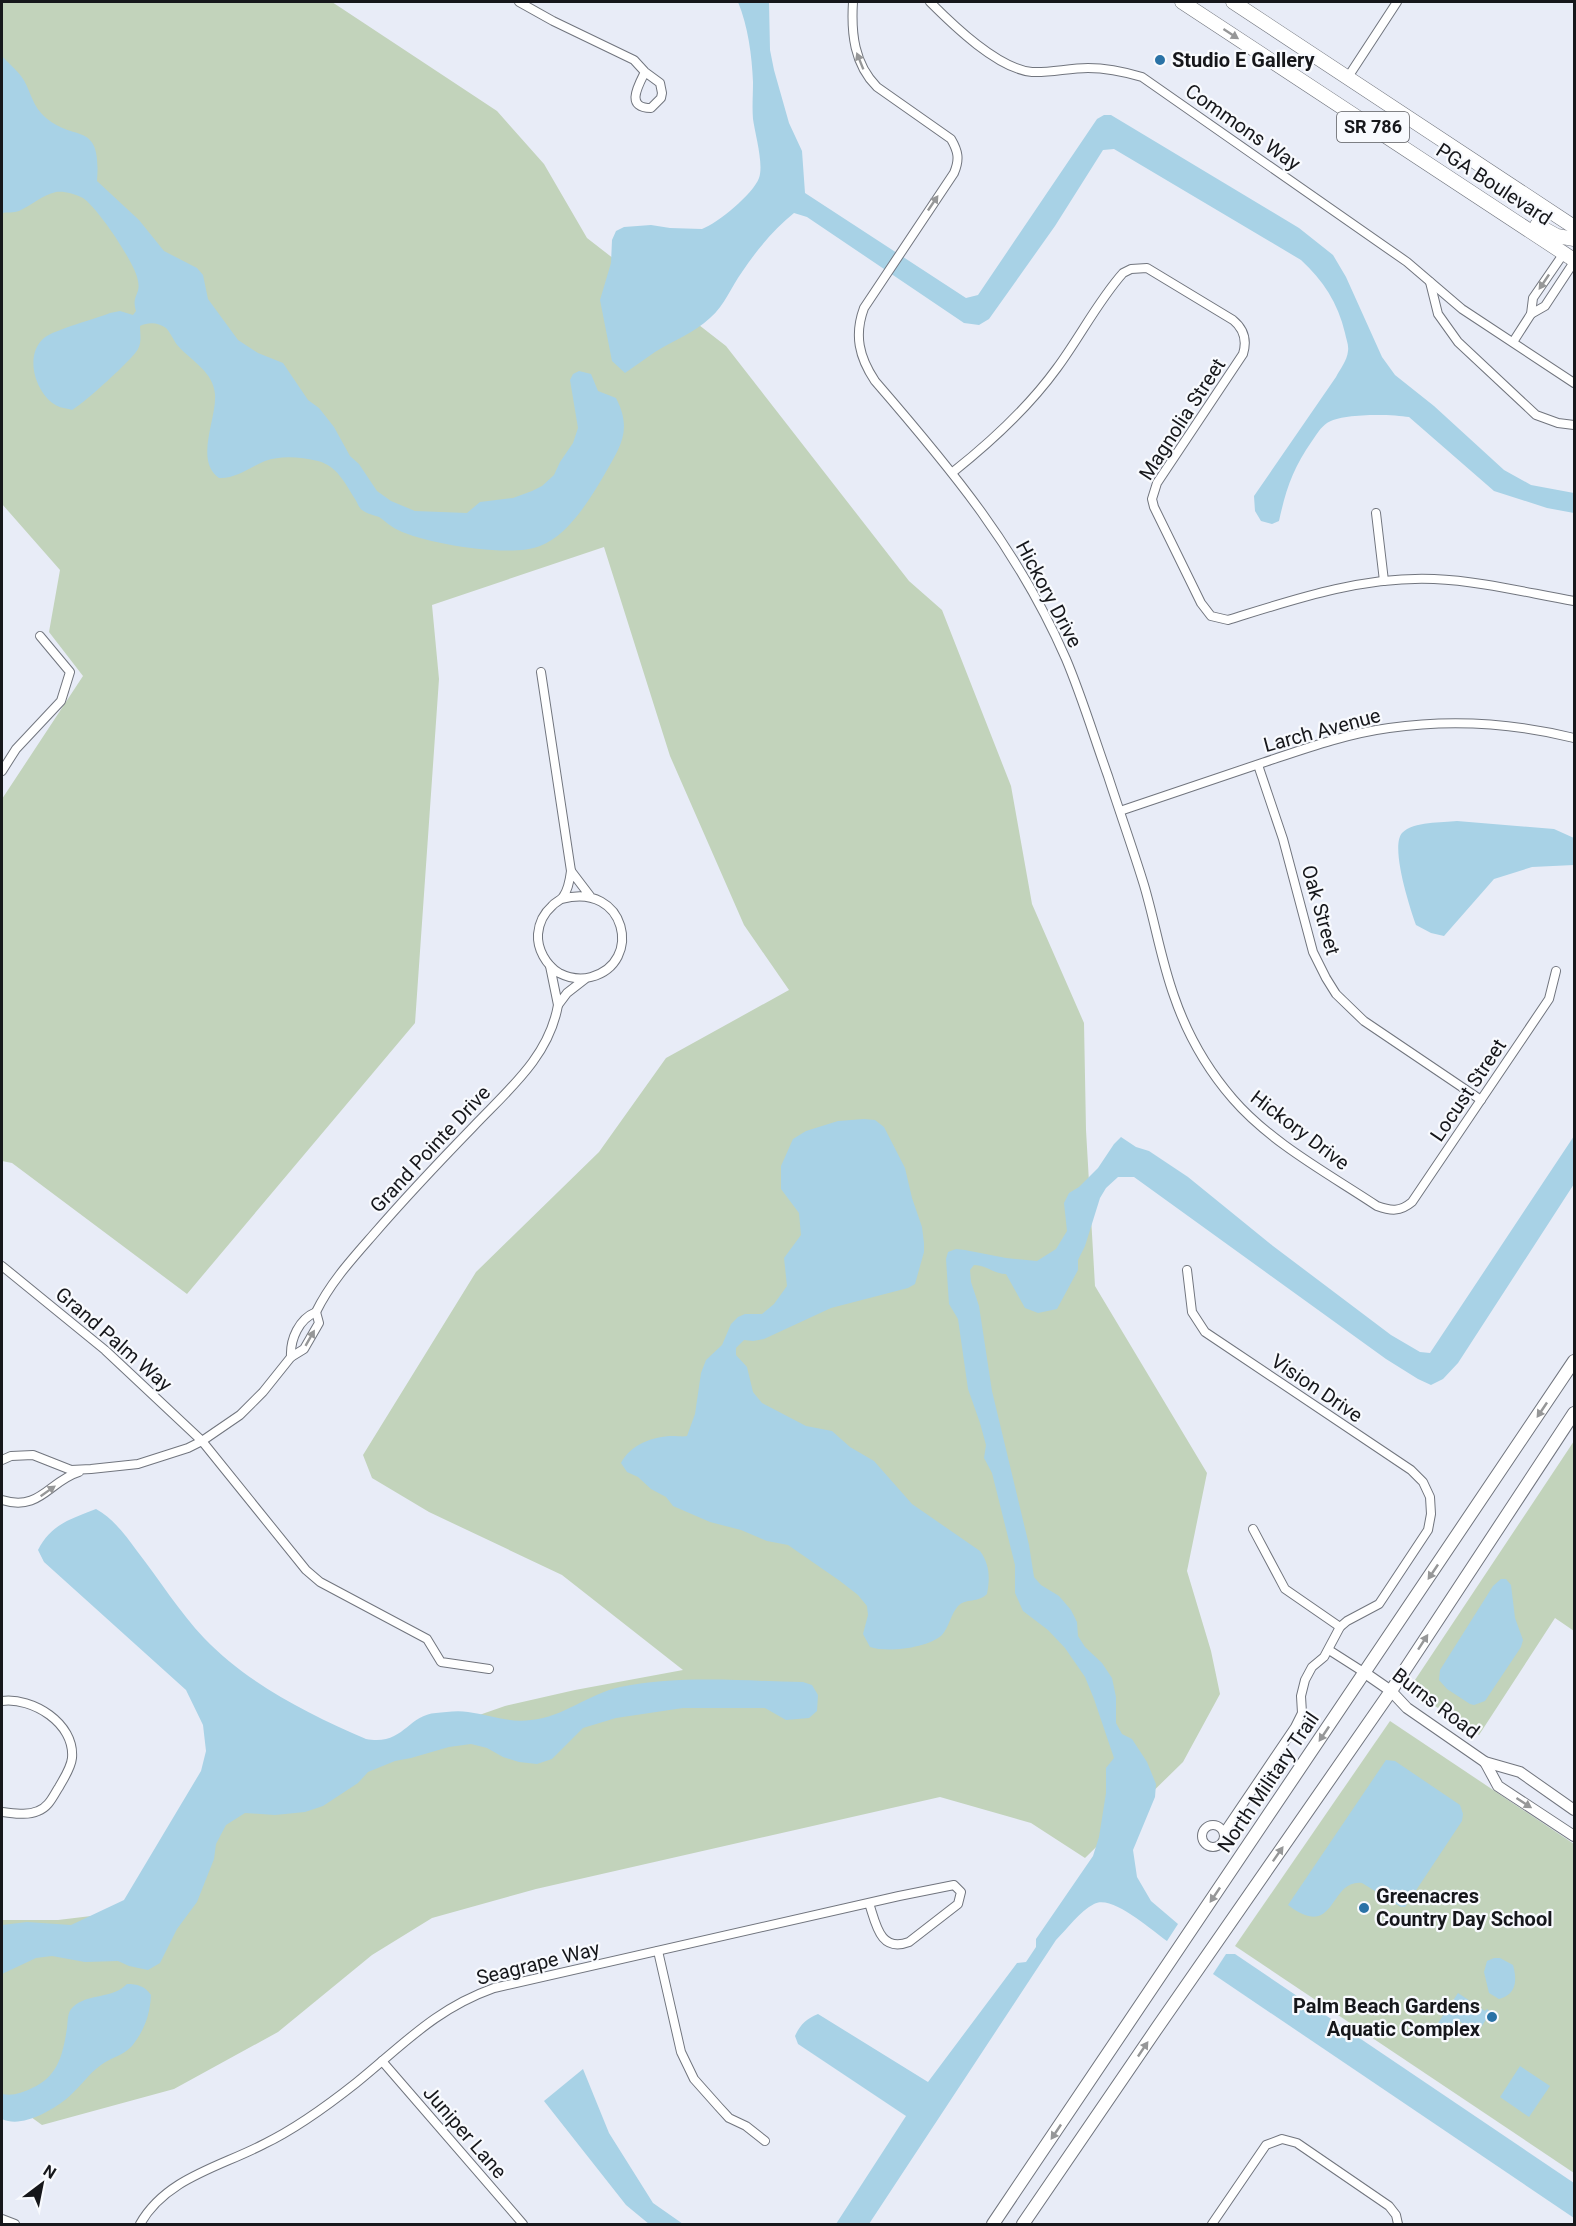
<svg xmlns="http://www.w3.org/2000/svg" width="1576" height="2226" viewBox="0 0 1576 2226" font-family="Roboto,sans-serif">
	<style>
		.green { fill: #c2d3bb }
		.water { fill: #a8d2e6 }
		.lines { fill: none; stroke-linecap: round; stroke-linejoin: round }
		.minor-casing { stroke: #71757e; stroke-width: 10 }
		.tertiary-casing { stroke: #71757e; stroke-width: 12 }
		.secondary-casing { stroke: #71757e; stroke-width: 14 }
		.primary-casing { stroke: #71757e; stroke-width: 15 }
		.minor { stroke: #fff; stroke-width: 8 }
		.tertiary { stroke: #fff; stroke-width: 10 }
		.secondary { stroke: #fff; stroke-width: 12 }
		.primary { stroke: #fff; stroke-width: 14 }
		.oneway { fill: #969798 }
		.poi-dot { fill: #2972a6; stroke: #f8fafe; stroke-width: 2 }
		.labels { text-anchor: middle; stroke-width: 4.5; stroke-linejoin: round; paint-order: stroke }
		.shield { fill: #f8fafe; stroke: #5a5b5f; stroke-width: 1.5 }
		.shield-label { font-size: 18px; font-weight: bold; fill: #16171b }
		.poi-label { font-size: 20px; font-weight: bold; fill: #16171b; stroke: #f8fafe; text-anchor: start }
		.street-label { font-size: 20px; fill: #16171b; stroke: #f8fafe }
	</style>
	<rect width="100%" height="100%" fill="#e8ecf7"/>
	<g class="green">
		<polygon points="2,2 332,2 497,111 544,164 587,238 726,346 909,581 942,610 1011,786 1032,904 1084,1023 1086,1130 1095,1286 1207,1473 1187,1571 1211,1651 1220,1694 1183,1762 1085,1858 1031,1823 940,1797 536,1889 432,1918 372,1955 278,2032 174,2089 42,2125 2,2096 2,1920 58,1920 149,1909 252,1790 359,1757 505,1706 575,1690 683,1670 562,1575 429,1512 372,1478 363,1455 476,1272 599,1152 666,1058 789,990 744,925 670,756 604,547 432,605 439,679 415,1023 187,1294 12,1163 2,1161 2,799 83,676 49,632 60,570 2,504"/>
		<polygon points="1574,1441 1574,1631 1555,1618 1479,1735 1409,1689"/>
		<polygon points="1390,1721 1574,1844 1574,2173 1235,1946"/>
	</g>
	<g class="water">
		<path d="M738,2h31l1,48 4,20 15,53 13,28 3,42 161,105 12,-3 119,-176 7,-4h7l188,113 34,27 13,22 36,80 13,18 39,31 70,64 27,15 43,8v20l-27,-5 -53,-17 -85,-74c-18,-3 -67,-4 -82,6 -6,4 -11,12 -15,18 -19,27 -26,48 -33,80l-7,3 -11,-3 -6,-10 -1,-15 82,-119c4,-8 11,-16 12,-26 1,-6 -2,-12 -3,-18 -7,-30 -22,-53 -44,-73l-187,-111 -11,1 -48,76 -66,93 -10,6 -15,-2 -157,-106 -13,-4c-20,16 -38,38 -52,59 -11,15 -17,33 -32,46 -16,15 -36,22 -55,34 -10,7 -20,14 -30,21l-13,-12 -12,-61 11,-37 1,-23 4,-9 8,-4 27,-2 19,3 32,1c16,-6 51,-35 57,-51 5,-14 -4,-44 -6,-59 -1,-12 0,-24 0,-37 -1,-26 -5,-56 -15,-80z"/>
		<path d="M2,56c6,7 14,13 19,20 9,12 10,26 20,37 31,33 61,3 56,68l42,39 25,31 33,17 6,7 5,24 30,41 20,13 25,10 25,37 11,8 15,19 16,29 9,8 18,27 14,10 24,10 52,2 13,-11 33,-4 19,-7 10,-5 12,-11 6,-13 13,-19 5,-15 -8,-48 3,-6 6,-3 12,3 7,17 18,7c17,33 4,49 -13,79 -14,24 -36,59 -63,69 -29,12 -114,-2 -142,-16 -7,-3 -13,-9 -19,-13 -5,-2 -12,-3 -17,-7 -3,-2 -5,-8 -7,-11 -10,-16 -18,-33 -37,-38 -17,-4 -37,-6 -53,0 -15,6 -30,18 -46,17 -25,-18 -2,-59 -4,-84 -2,-22 -22,-32 -36,-47 -5,-5 -8,-14 -13,-19 -8,-6 -18,-6 -26,-2 0,8 2,15 -2,23 -5,10 -56,56 -66,61 -6,-2 -13,-2 -18,-6 -19,-13 -30,-49 -10,-66 12,-9 51,-19 66,-25l10,-2 13,4 3,-4c-5,-16 5,-16 2,-30 -2,-17 -41,-74 -55,-83 -8,-4 -19,-7 -27,-6 -14,3 -24,13 -37,19 -5,2 -12,1 -17,2z"/>
		<path d="M1457,821l97,8 20,9v27l-42,2 -38,12 -50,57 -13,-3 -15,-8c-6,-17 -26,-78 -14,-92 12,-12 40,-10 55,-12z"/>
		<path d="M864,1119l11,1 9,7 21,41 7,30 10,29 2,16v9l-9,32 -7,4 -77,20 -67,31 -11,2 -9,-1 -8,8v7l11,12 6,25 9,11 44,23 26,5 18,16 24,14 38,43 68,47c10,14 10,27 7,43 -9,9 -21,4 -29,12 -7,8 -9,21 -16,29 -14,13 -55,18 -72,12l-7,-13 5,-19 -1,-9 -9,-11 -18,-14 -52,-36 -21,-4 -26,-11 -31,-8 -37,-16 -7,-9 -15,-8 -13,-12 -11,-5 -6,-9c9,-18 32,-27 52,-27 6,0 9,1 14,0l8,-22 6,-41 5,-13 16,-15 9,-21 7,-7 7,-3h17l12,-10 13,-18 -3,-28 17,-23 -2,-22 -18,-24v-23l12,-27 13,-8 32,-10z"/>
		<path d="M1574,1136v48l-116,179 -15,16 -12,6 -13,-6 -32,-20 -252,-182h-16l-12,11 -6,10 -15,48 -7,14v10l-21,39 -19,4 -13,-5 -19,-34c-12,0 -20,-9 -32,-9l-4,5 1,12 8,24 13,85 37,154 5,32 7,8 18,11 12,14 6,12 1,14 7,11 17,16 10,15 4,19v26l6,11 10,5 15,23 9,22 -1,13 -22,53 4,27 14,24 27,23 -11,17c-16,-11 -55,-47 -73,-37 -15,8 -26,24 -38,36l-187,284h-33l70,-108 -108,-72 -3,-8c5,-11 11,-17 23,-22l110,68 89,-119 9,-1 10,-15v-8l57,-83 6,-19 7,-44v-25l8,-10 -20,-59 -9,-22 -20,-29 -17,-18 -25,-19 -8,-18v-28l-23,-92 -8,-15 2,-13 -6,-22 -12,-34 -10,-70 -9,-15 -3,-45 2,-7 8,-3 9,1 41,8 31,3 19,-12 11,-18 -3,-28 5,-10 10,-6 19,-19 16,-24 7,-7 15,10 13,4 39,26 85,69 118,89 29,17 10,1z"/>
		<path d="M96,1509c17,9 30,27 41,42 21,27 44,63 67,87 44,46 104,76 162,101 38,7 41,-24 70,-26 9,-1 22,-3 32,-1 21,3 41,11 63,8 33,-3 57,-26 89,-33 61,-12 122,-6 183,-5l9,3 6,10 -1,16 -8,7 -23,2 -21,-12h-82l-67,10 -33,10 -31,31 -15,5 -18,-2 -16,-5 -16,-9 -16,-4 -22,3 -38,11 -16,3 -27,11 -10,11 -35,23 -18,6 -30,3 -30,-2 -19,12 -10,19 -2,15 -17,43 -20,27 -17,34 -12,7 -19,-4 -11,-5 -33,1 -33,-6 -16,2 -34,16v-49l25,-3 44,3 53,-25 77,-129 5,-20 -3,-26 -17,-35 -142,-128 -6,-12c13,-26 33,-31 58,-41z"/>
		<polygon points="1501,1579 1506,1579 1511,1585 1515,1618 1523,1640 1521,1647 1485,1701 1474,1705 1470,1704 1447,1689 1439,1680 1440,1670 1493,1586"/>
		<path d="M1386,1760l9,1 65,44 3,9 -1,7 -57,86h-4l-39,-24c-34,-4 -25,59 -74,22z"/>
		<polygon points="1226,1954 1235,1954 1574,2183 1574,2218 1213,1974"/>
		<path d="M1494,1958h6l13,7c4,15 4,29 -14,34l-10,-6 -5,-21 3,-11z"/>
		<path d="M127,1984c10,0 18,2 24,11 -1,20 -7,36 -19,51 -9,10 -20,11 -31,19 -13,9 -23,25 -36,35 -16,12 -44,28 -63,19v-25c11,2 20,-1 30,-6 26,-11 31,-34 35,-60 1,-7 0,-16 6,-21 15,-14 40,-8 54,-23z"/>
		<polygon points="1458,1993 1485,2011 1487,2009 1491,2012 1476,2035 1472,2032 1473,2030 1459,2021 1449,2036 1436,2026"/>
		<polygon points="1520,2066 1550,2086 1529,2117 1500,2097"/>
		<polygon points="583,2069 609,2133 653,2203 683,2224 649,2224 626,2205 544,2101"/>
	</g>
	<g class="lines">
		<defs>
			<g id="minor">
				<path d="M519,2l34,19 81,39 11,12 15,11 2,10 -1,5 -10,10c-26,0 -13,-22 -6,-36"/>
				<path d="M853,2c-2,31 1,62 24,85l74,52c7,12 9,20 3,34l-90,135c-10,27 -5,49 11,73 77,89 143,168 191,278 16,38 28,78 42,117 12,37 25,73 36,109 11,37 17,75 30,111 13,38 33,73 59,103 38,44 96,75 144,107 14,5 23,6 35,-4l137,-203 7,-28"/>
				<path d="M930,2c23,23 68,67 102,70 18,1 37,-4 56,-4 18,0 37,4 54,9l265,185 55,47 112,74"/>
				<polyline points="1348,77 1397,2"/>
				<polyline points="1430,282 1438,314 1458,342 1536,415 1558,423 1574,425"/>
				<polyline points="1531,314 1545,306 1574,262"/>
				<polyline points="1513,342 1531,314 1533,298 1564,253"/>
				<path d="M953,472c39,-31 75,-64 104,-104 23,-31 41,-67 66,-95l8,-4 16,-1 86,52c11,9 14,21 10,34l-86,129 -5,16 2,8 47,96 10,13 17,4c67,-21 135,-44 206,-41 47,2 94,14 140,22"/>
				<polyline points="1376,513 1384,581"/>
				<polyline points="541,672 571,871"/>
				<polyline points="1258,765 1283,839 1313,952 1326,978 1336,994 1364,1021 1481,1100"/>
				<polyline points="2,771 16,749 61,701 70,672 40,636"/>
				<path d="M1120,811c47,-16 95,-32 142,-48 42,-14 83,-29 127,-35 63,-9 124,-5 185,10"/>
				<path d="M562,899c64,-18 82,64 29,78 -11,3 -22,1 -32,-4 -13,-8 -22,-24 -21,-39 1,-11 6,-21 14,-28 3,-4 8,-5 11,-9 5,-7 7,-18 8,-26l19,25"/>
				<polyline points="550,966 558,1005 567,993 585,979"/>
				<polyline points="2,1266 105,1350 202,1441 306,1570 320,1582 427,1639 441,1662 489,1669"/>
				<polyline points="1187,1270 1192,1312 1205,1332 1411,1470 1423,1482 1430,1497 1431,1514 1428,1530 1379,1604 1347,1621 1340,1627 1324,1657 1312,1667 1305,1680 1301,1696 1302,1713 1295,1727 1224,1832"/>
				<path d="M291,1357c-1,-18 8,-38 25,-45 14,-29 36,-53 57,-77 32,-37 66,-73 100,-108 35,-37 76,-70 85,-122"/>
				<polyline points="2,1460 11,1456 33,1455 71,1470 91,1469 138,1464 188,1448 202,1441 240,1415 263,1392 291,1357 304,1349 319,1323 316,1312"/>
				<path d="M2,1500c38,12 47,-19 77,-28"/>
				<polyline points="1253,1529 1285,1589 1340,1627"/>
				<polyline points="1329,1650 1365,1673"/>
				<path d="M2,1701c30,-4 73,22 70,57 -1,10 -8,20 -13,29 -6,9 -10,20 -21,24 -11,5 -25,2 -36,1"/>
				<circle cx="1213" cy="1836" r="11"/>
				<polyline points="658,1951 681,2052 694,2079 718,2106 729,2118 746,2126 765,2141"/>
				<polyline points="382,2061 523,2224"/>
				<polyline points="2,2219 15,2224"/>
				<path d="M140,2224c26,-46 80,-57 124,-80 33,-16 63,-38 92,-61 47,-38 79,-74 138,-95l405,-92 55,-11 7,7 -3,12 -49,38c-29,11 -33,-18 -40,-39"/>
				<polyline points="1212,2224 1266,2145 1282,2139 1297,2143 1389,2206 1396,2215 1398,2224"/>
			</g>
			<g id="tertiary">
				<polyline points="1365,1673 1391,1691 1407,1708 1485,1762 1520,1772 1574,1810"/>
				<polyline points="1485,1762 1498,1786 1574,1836"/>
			</g>
			<g id="secondary">
				<polyline points="993,2224 1574,1361"/>
				<polyline points="1023,2224 1157,2028 1391,1691 1574,1413"/>
			</g>
			<g id="primary">
				<polyline points="1182,2 1574,260"/>
				<polyline points="1233,2 1574,227"/>
				<polyline points="1537,225 1557,236 1574,239"/>
			</g>
		</defs>
		<use href="#minor" class="minor-casing"/>
		<use href="#tertiary" class="tertiary-casing"/>
		<use href="#secondary" class="secondary-casing"/>
		<use href="#primary" class="primary-casing"/>
		<use href="#minor" class="minor"/>
		<use href="#tertiary" class="tertiary"/>
		<use href="#secondary" class="secondary"/>
		<use href="#primary" class="primary"/>
	</g>
	<defs><path id="oneway-solid" d="M-6-.8H1V-3.2L6.5 0L1 3.2V.8H-6Z" transform="scale(1.5)"/></defs>
	<g class="oneway">
		<use href="#oneway-solid" transform="translate(1231 34) rotate(33)"/>
		<use href="#oneway-solid" transform="translate(860 61) rotate(-112)"/>
		<use href="#oneway-solid" transform="translate(933 203) rotate(-56)"/>
		<use href="#oneway-solid" transform="translate(1544 282) rotate(124)"/>
		<use href="#oneway-solid" transform="translate(310 1338) rotate(-60)"/>
		<use href="#oneway-solid" transform="translate(1542 1410) rotate(124)"/>
		<use href="#oneway-solid" transform="translate(48 1491) rotate(-35)"/>
		<use href="#oneway-solid" transform="translate(1433 1572) rotate(124)"/>
		<use href="#oneway-solid" transform="translate(1423 1642) rotate(-57)"/>
		<use href="#oneway-solid" transform="translate(1324 1734) rotate(124)"/>
		<use href="#oneway-solid" transform="translate(1524 1803) rotate(33)"/>
		<use href="#oneway-solid" transform="translate(1278 1854) rotate(-55)"/>
		<use href="#oneway-solid" transform="translate(1215 1895) rotate(124)"/>
		<use href="#oneway-solid" transform="translate(1143 2049) rotate(-56)"/>
		<use href="#oneway-solid" transform="translate(1056 2132) rotate(124)"/>
	</g>
	<g class="poi-dot">
		<circle cx="1160" cy="60" r="6"/>
		<circle cx="1364" cy="1908" r="6"/>
		<circle cx="1492" cy="2017" r="6"/>
	</g>
	<g class="labels">
		<rect class="shield" x="1337" y="112" width="72" height="30" rx="4.5"/>
		<g class="shield-label">
			<text x="1373" y="133">SR 786</text>
		</g>
		<g class="poi-label">
			<text x="1172" y="67">Studio E Gallery</text>
			<text x="1376" y="1903">Greenacres<tspan x="1376" dy="23">Country Day School</tspan></text>
			<text x="1480" y="2013" text-anchor="end">Palm Beach Gardens<tspan x="1480" dy="23">Aquatic Complex</tspan></text>
		</g>
		<g class="street-label">
			<text transform="translate(1243 127) rotate(35)" y="7">Commons Way</text>
			<text transform="translate(1494 184) rotate(33)" y="7">PGA Boulevard</text>
			<text transform="translate(1182 419) rotate(-57)" y="7">Magnolia Street</text>
			<text transform="translate(1049 594) rotate(62)" y="7">Hickory Drive</text>
			<text transform="translate(1322 730) rotate(-15)" y="7">Larch Avenue</text>
			<text transform="translate(1321 910) rotate(74)" y="7">Oak Street</text>
			<text transform="translate(1468 1090) rotate(-56)" y="7">Locust Street</text>
			<text transform="translate(1300 1130) rotate(37)" y="7">Hickory Drive</text>
			<text transform="translate(430 1149) rotate(-47)" y="7">Grand Pointe Drive</text>
			<text transform="translate(114 1339) rotate(41)" y="7">Grand Palm Way</text>
			<text transform="translate(1317 1388) rotate(34)" y="7">Vision Drive</text>
			<text transform="translate(1436 1703) rotate(37)" y="7">Burns Road</text>
			<text transform="translate(1268 1782) rotate(-56)" y="7">North Military Trail</text>
			<text transform="translate(538 1963) rotate(-14)" y="7">Seagrape Way</text>
			<text transform="translate(465 2132) rotate(49)" y="7">Juniper Lane</text>
		</g>
	</g>
	<rect width="1576" height="2226" fill="none" stroke="#16171b" stroke-width="6"/>
	<g transform="translate(42 2184) rotate(32)" stroke="#f8fafe" stroke-width="4.5" paint-order="stroke">
	<path d="M0-4.5L10 22L0 15L-10 22Z" fill="#16171b"/>
	<text y="-9" font-size="16" font-weight="bold" text-anchor="middle" fill="#16171b">N</text>
	</g>
</svg>
